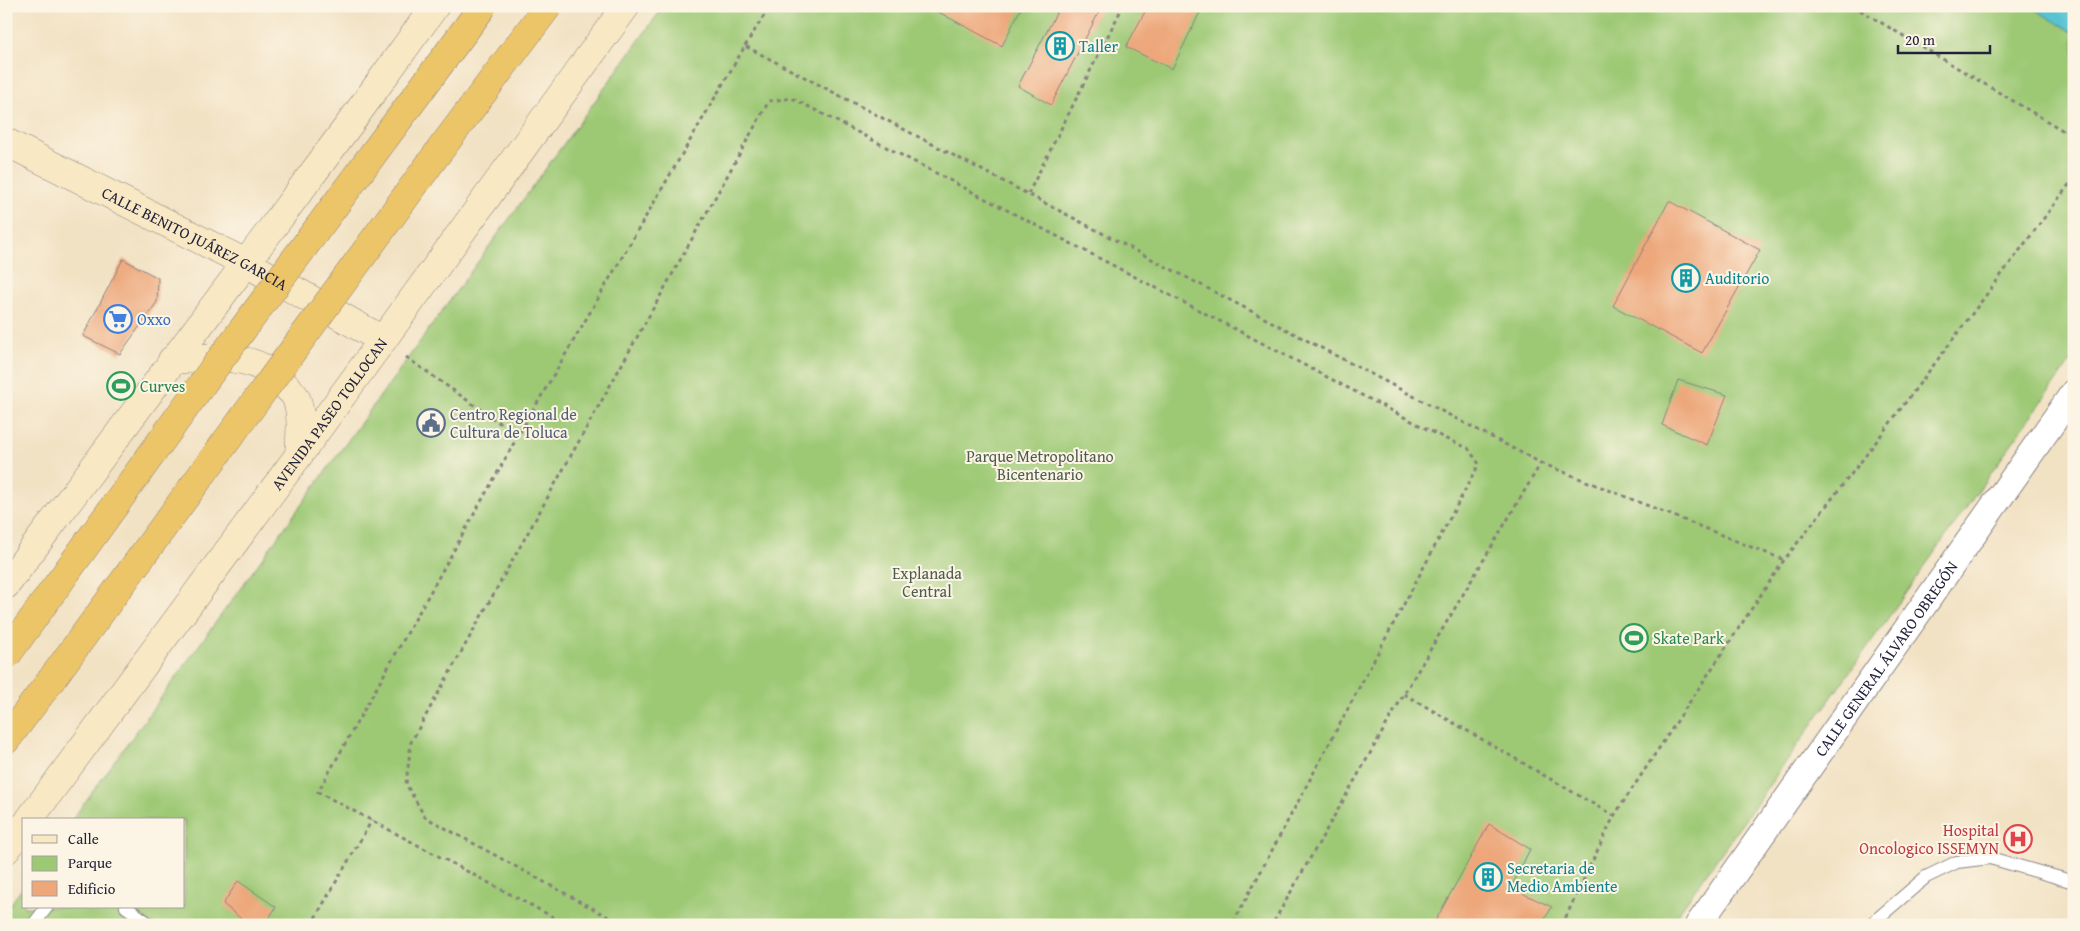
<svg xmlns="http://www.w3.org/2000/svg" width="2080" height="931" viewBox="0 0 2080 931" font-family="'Gentium Book Plus',serif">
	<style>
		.green { fill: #9dc975; stroke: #607658 }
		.water { fill: #58c3d3; stroke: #3d7287 }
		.building { fill: #eda77a }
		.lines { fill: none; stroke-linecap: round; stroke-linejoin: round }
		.lane-casing { stroke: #8a8280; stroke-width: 14 }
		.street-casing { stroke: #8a8280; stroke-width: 28 }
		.secondary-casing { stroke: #8a8280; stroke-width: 29 }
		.highway-casing { stroke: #8a8280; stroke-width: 29 }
		.path { stroke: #8a8280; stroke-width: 3; stroke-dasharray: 4 4; stroke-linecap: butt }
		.lane { stroke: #fff; stroke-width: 12 }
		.street { stroke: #fff; stroke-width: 26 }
		.secondary { stroke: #f8e8c3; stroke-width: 28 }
		.highway { stroke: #edc569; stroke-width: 28 }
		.highway-bridge-casing { stroke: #8a8280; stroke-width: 29; stroke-linecap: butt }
		.highway-bridge { stroke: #edc569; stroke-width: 28 }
		.labels { text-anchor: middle; stroke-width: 4; stroke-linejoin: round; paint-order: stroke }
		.culture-label { font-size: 16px; fill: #0d838f; stroke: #fcf5e5; text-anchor: start }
		.street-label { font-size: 16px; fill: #22223b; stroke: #fcf5e5 }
		.shop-label { font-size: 16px; fill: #366cbe; stroke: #fcf5e5; text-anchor: start }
		.leisure-label { font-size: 16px; fill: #27864d; stroke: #fcf5e5; text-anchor: start }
		.service-label { font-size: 16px; fill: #4e5e75; stroke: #fcf5e5; text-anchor: start }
		.park-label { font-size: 16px; fill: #4d5c4f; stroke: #fcf5e5 }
		.health-label { font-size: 16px; fill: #be3a42; stroke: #fcf5e5; text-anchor: end }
	</style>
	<rect width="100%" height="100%" fill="#fcf5e5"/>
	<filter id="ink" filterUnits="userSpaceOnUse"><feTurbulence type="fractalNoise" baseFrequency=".02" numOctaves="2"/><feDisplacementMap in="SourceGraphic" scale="10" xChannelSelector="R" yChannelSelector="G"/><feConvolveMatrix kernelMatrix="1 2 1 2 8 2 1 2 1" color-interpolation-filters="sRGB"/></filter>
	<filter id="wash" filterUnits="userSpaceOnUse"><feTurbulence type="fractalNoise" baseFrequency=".0096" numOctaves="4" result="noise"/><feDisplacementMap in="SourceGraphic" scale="20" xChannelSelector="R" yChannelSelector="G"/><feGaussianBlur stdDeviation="1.12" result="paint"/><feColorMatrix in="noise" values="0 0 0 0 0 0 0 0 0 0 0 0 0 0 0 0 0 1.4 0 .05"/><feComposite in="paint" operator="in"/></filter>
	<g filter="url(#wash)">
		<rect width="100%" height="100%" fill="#f2e2c4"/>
		<polygon class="green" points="664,6 2074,6 2074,356 1670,925 6,925 6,910 24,886 24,907 184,907 184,820 72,820"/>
		<polygon class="water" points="2029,6 2074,6 2074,33"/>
		<g id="blocks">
			<g class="building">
				<polygon points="927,6 1022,6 1002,46"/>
				<polygon points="1060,6 1102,6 1051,105 1018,86"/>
				<polygon points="1148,6 1203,6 1172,69 1126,47"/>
				<polygon points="1669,201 1760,250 1702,353 1613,306"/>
				<polygon points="123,259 158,278 157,302 120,354 83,336"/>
				<polygon points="1678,380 1727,395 1707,445 1662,425"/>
				<polygon points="1489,824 1530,849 1511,888 1552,907 1541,925 1433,925"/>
				<polygon points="238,881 276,907 265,925 249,925 223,904"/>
			</g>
		</g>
	</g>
	<g filter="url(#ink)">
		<use href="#blocks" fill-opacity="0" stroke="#8a8280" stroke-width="1"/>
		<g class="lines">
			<defs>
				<g id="lane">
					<polyline points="126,907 151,925"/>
					<polyline points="33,925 47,907"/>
					<polyline points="1870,925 1926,877 1957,862 1990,858 2074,882"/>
				</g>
				<g id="street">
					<path id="s1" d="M1698,925l376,-533"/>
				</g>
				<g id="secondary">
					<path id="s2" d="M6,142l240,121 137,77"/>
					<path d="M172,360c39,-3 82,-9 112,24 3,4 10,9 12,14 7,17 4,39 3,57"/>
					<polyline points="6,585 351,122 435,6"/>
					<path id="s3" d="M29,820l270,-365 327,-449"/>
					<polyline points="6,850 24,826"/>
				</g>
				<polyline id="highway" points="6,740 54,676"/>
			</defs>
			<use href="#lane" class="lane-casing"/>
			<use href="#street" class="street-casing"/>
			<use href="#secondary" class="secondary-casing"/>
			<use href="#highway" class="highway-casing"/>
			<g class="path">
				<polyline points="1853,6 2074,137"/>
				<polyline points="745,46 770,6"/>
				<polyline points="1028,194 1123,6"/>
				<polyline points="406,357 518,436"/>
				<polyline points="1541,463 1784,560"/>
				<polyline points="1404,694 1614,816"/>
				<polyline points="311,925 372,820"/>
				<polyline points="568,925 318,792 518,436 745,46 1541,463 1404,694 1272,925"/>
				<polyline points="623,925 425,817 406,784 411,742 769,101 792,98 1446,439 1468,448 1479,464 1232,925"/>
				<polyline points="1562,925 1614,816 1784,560 1863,459 2074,178"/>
			</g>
			<use href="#lane" class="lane"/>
			<use href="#street" class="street"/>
			<use href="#secondary" class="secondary"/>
			<use href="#highway" class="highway"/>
			<defs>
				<g id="highway-bridge">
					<polyline points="6,656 208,376 483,6"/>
					<polyline points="54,676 437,154 548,6"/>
				</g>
			</defs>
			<use href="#highway-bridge" class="highway-bridge-casing"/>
			<use href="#highway-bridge" class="highway-bridge"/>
		</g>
	</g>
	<defs>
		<symbol id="building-ring" viewBox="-11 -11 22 22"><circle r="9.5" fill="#fcf5e5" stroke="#0f9aa8" stroke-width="1.5"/><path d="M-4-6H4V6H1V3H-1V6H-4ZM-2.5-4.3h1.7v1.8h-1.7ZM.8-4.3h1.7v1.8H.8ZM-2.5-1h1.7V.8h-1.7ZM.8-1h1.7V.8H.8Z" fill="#0f9aa8"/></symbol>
		<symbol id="supermarket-ring" viewBox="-11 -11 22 22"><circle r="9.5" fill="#fcf5e5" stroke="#3f7fe0" stroke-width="1.5"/><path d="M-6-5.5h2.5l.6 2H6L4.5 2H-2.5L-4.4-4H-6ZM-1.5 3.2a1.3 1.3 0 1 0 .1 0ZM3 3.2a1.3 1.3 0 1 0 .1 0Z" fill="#3f7fe0"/></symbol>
		<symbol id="stadium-ring" viewBox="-11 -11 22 22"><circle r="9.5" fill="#fcf5e5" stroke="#2e9e5b" stroke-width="1.5"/><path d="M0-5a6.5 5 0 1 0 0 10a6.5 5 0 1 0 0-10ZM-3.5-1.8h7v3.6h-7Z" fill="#2e9e5b"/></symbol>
		<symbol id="civic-ring" viewBox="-11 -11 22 22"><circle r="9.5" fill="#fcf5e5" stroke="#5c6f8a" stroke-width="1.5"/><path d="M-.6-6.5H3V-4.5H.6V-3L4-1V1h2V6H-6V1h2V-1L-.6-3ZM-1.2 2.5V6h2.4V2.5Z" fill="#5c6f8a"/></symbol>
		<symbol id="hospital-ring" viewBox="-11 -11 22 22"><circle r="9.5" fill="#fcf5e5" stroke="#e0444e" stroke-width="1.5"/><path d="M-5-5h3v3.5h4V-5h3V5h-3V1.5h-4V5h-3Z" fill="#e0444e"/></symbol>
	</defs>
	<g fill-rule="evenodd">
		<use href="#building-ring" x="1044" y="30" width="32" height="32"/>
		<use href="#building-ring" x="1670" y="262" width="32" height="32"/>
		<use href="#supermarket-ring" x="102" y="303" width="32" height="32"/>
		<use href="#stadium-ring" x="105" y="370" width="32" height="32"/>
		<use href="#civic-ring" x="415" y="407" width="32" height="32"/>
		<use href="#stadium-ring" x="1618" y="622" width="32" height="32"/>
		<use href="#hospital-ring" x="2002" y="823" width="32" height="32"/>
		<use href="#building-ring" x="1472" y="861" width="32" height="32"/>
	</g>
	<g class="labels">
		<g class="culture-label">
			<text x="1079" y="52">Taller</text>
			<text x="1705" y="284">Auditorio</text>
			<text x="1507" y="874">Secretaria de<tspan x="1507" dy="18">Medio Ambiente</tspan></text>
		</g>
		<g class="street-label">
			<text dy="6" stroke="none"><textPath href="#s2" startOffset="212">CALLE BENITO JUÁREZ GARCIA</textPath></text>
			<text dy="6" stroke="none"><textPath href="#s3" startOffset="505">AVENIDA PASEO TOLLOCAN</textPath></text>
			<text dy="6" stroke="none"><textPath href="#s1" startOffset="326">CALLE GENERAL ÁLVARO OBREGÓN</textPath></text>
		</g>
		<g class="shop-label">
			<text x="137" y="325">Oxxo</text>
		</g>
		<g class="leisure-label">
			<text x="140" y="392">Curves</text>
			<text x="1653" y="644">Skate Park</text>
		</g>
		<g class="service-label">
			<text x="450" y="420">Centro Regional de<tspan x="450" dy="18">Cultura de Toluca</tspan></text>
		</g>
		<g class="park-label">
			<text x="1040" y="462">Parque Metropolitano<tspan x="1040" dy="18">Bicentenario</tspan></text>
			<text x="927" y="579">Explanada<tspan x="927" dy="18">Central</tspan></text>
		</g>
		<g class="health-label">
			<text x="1999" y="836">Hospital<tspan x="1999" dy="18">Oncologico ISSEMYN</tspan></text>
		</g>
	</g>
	<rect width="2080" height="931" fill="none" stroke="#fcf5e5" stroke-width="25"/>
	<rect x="22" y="818" width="162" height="90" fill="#fcf5e5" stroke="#a5a1a1"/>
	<rect x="32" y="835" width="25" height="8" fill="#f8e8c3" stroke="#a5a1a1"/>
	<text x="68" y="844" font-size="15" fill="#22223b">Calle</text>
	<rect x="32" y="856" width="25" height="15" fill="#9dc975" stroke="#a5a1a1"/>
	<text x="68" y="868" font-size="15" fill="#22223b">Parque</text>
	<rect x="32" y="881" width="25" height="15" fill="#eda77a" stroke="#a5a1a1"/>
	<text x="68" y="894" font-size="15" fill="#22223b">Edificio</text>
	<path d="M1898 45v8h92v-8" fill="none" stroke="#22223b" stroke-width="2.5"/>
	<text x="1905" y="45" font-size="15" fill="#22223b" stroke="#fcf5e5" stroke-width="4" paint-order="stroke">20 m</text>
</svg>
